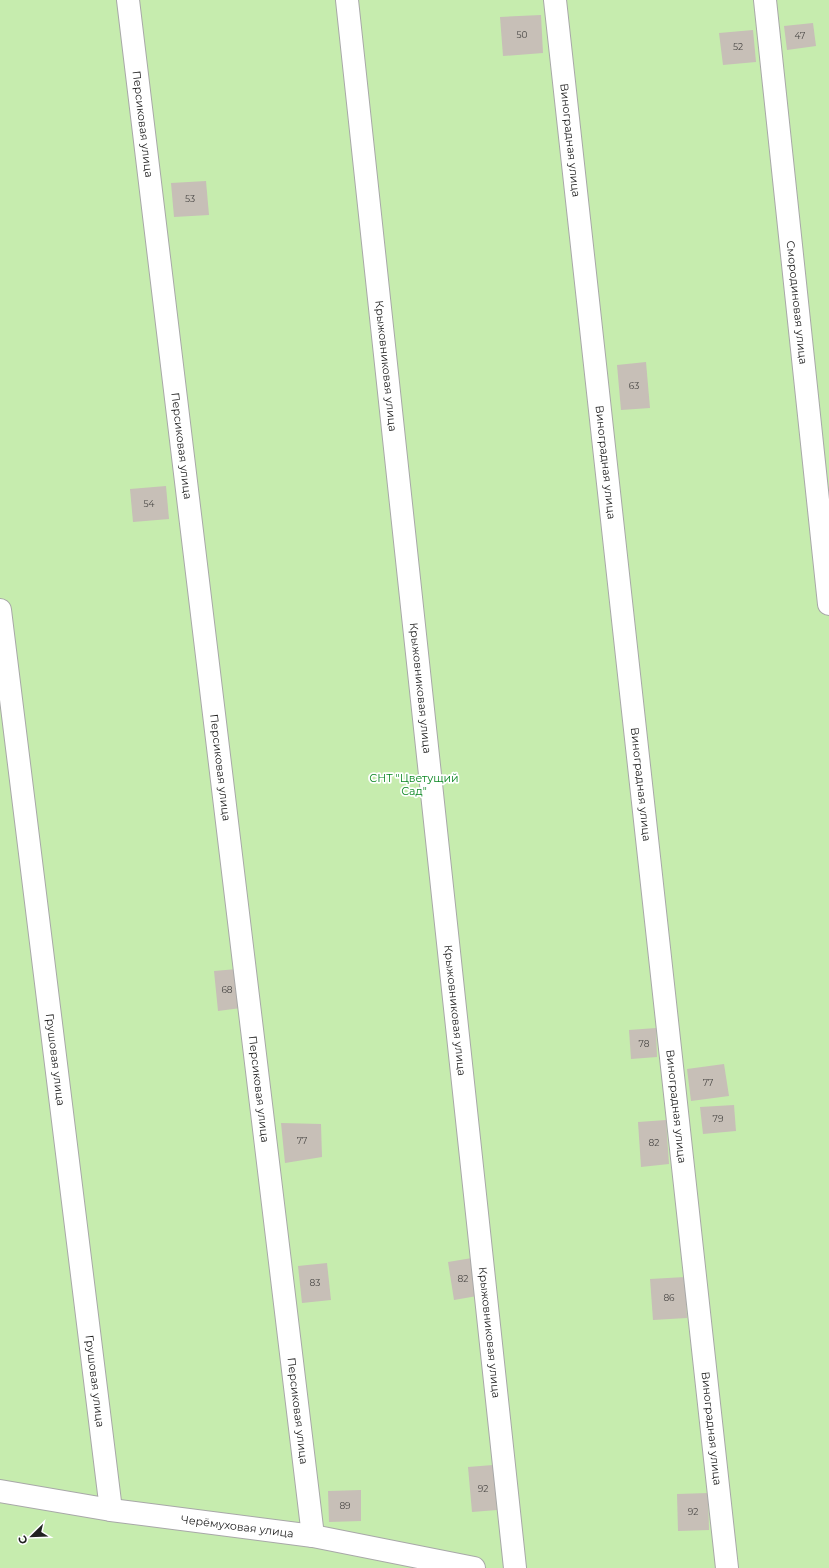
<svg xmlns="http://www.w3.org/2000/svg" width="829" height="1568" viewBox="0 0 829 1568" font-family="Montserrat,sans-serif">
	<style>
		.grass { fill: #c6ecae }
		.building { fill: #c7bfb7 }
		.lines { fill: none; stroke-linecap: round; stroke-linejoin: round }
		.minor-casing { stroke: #a8a8a8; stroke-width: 24 }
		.minor { stroke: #fff; stroke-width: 22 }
		.labels { text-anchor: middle; stroke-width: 3.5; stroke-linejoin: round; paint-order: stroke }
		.number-label { font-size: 9px; fill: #4a4846 }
		.street-label { font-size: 11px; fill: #212121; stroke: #fff }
		.park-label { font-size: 11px; fill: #098621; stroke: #fff }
	</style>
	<rect width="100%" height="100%" fill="#f2f0e8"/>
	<rect class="grass" x="0" y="0" width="829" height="1568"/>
	<g class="building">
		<polygon points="541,15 543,53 503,56 500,17"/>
		<polygon points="813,23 816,46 787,50 784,26"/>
		<polygon points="753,30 756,62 723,65 719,33"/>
		<polygon points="206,181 209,215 174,217 171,183"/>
		<polygon points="646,362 650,408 621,410 617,365"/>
		<polygon points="166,486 169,519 133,522 130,489"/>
		<polygon points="237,969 241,1008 218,1011 214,971"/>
		<polygon points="656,1028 657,1057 631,1059 629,1030"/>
		<polygon points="724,1064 729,1096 691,1101 687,1069"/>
		<polygon points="734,1105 736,1131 703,1134 700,1107"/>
		<polygon points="666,1120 669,1164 641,1167 638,1122"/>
		<polygon points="281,1123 321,1124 322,1157 285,1163"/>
		<polygon points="472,1258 477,1296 454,1300 448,1262"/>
		<polygon points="327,1263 331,1300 302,1303 298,1266"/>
		<polygon points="685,1277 687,1318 653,1320 650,1279"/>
		<polygon points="493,1465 497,1510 472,1512 468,1467"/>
		<polygon points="361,1490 361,1521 329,1522 328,1491"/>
		<polygon points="708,1493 709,1530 678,1531 677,1494"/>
	</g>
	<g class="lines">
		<defs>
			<g id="minor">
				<path id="s1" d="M128,0l185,1536"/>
				<path id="s2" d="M347,0l168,1568"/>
				<path id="s3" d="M555,0l172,1568"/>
				<path id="s4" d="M765,0l64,604"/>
				<path id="s5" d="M0,610l111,900"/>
				<path id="s6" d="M0,1491l111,19 202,26 161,32"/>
			</g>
		</defs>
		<use href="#minor" class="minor-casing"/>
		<use href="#minor" class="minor"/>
	</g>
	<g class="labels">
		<g class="number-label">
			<text x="522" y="38">50</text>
			<text x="800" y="39">47</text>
			<text x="738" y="50">52</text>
			<text x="190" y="202">53</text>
			<text x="634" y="389">63</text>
			<text x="149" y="507">54</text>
			<text x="227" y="993">68</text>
			<text x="644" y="1047">78</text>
			<text x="708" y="1086">77</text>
			<text x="718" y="1122">79</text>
			<text x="302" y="1144">77</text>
			<text x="654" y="1146">82</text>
			<text x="463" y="1282">82</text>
			<text x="315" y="1286">83</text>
			<text x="669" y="1301">86</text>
			<text x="483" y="1492">92</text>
			<text x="345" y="1509">89</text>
			<text x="693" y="1515">92</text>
		</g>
		<g class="street-label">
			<text dy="4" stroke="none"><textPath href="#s1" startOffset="125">Персиковая улица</textPath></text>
			<text dy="4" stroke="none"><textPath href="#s3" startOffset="141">Виноградная улица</textPath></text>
			<text dy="4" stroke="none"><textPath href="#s4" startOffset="304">Смородиновая улица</textPath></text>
			<text dy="4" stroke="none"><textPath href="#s2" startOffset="368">Крыжовниковая улица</textPath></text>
			<text dy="4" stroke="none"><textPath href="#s1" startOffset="449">Персиковая улица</textPath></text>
			<text dy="4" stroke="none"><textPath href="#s3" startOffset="465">Виноградная улица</textPath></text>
			<text dy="4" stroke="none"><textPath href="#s2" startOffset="692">Крыжовниковая улица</textPath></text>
			<text dy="4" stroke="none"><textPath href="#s1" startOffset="773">Персиковая улица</textPath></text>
			<text dy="4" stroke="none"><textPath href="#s3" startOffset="789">Виноградная улица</textPath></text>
			<text dy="4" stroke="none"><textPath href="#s2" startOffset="1016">Крыжовниковая улица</textPath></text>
			<text dy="4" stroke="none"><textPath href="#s5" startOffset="453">Грушовая улица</textPath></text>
			<text dy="4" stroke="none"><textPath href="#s1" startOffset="1097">Персиковая улица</textPath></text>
			<text dy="4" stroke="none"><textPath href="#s3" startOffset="1113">Виноградная улица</textPath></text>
			<text dy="4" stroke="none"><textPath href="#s2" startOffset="1340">Крыжовниковая улица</textPath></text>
			<text dy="4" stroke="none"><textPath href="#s5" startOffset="777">Грушовая улица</textPath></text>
			<text dy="4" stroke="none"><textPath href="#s1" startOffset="1421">Персиковая улица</textPath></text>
			<text dy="4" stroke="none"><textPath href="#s3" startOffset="1437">Виноградная улица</textPath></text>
			<text dy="4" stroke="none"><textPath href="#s6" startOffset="240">Черёмуховая улица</textPath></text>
		</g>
		<g class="park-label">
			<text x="414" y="782">СНТ "Цветущий<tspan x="414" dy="13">Сад"</tspan></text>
		</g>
	</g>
	<g transform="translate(32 1536) rotate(247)" stroke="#ffffff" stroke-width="3" paint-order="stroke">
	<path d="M0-3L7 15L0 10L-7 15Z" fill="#212121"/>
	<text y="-6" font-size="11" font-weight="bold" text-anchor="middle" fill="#212121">С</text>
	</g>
</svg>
